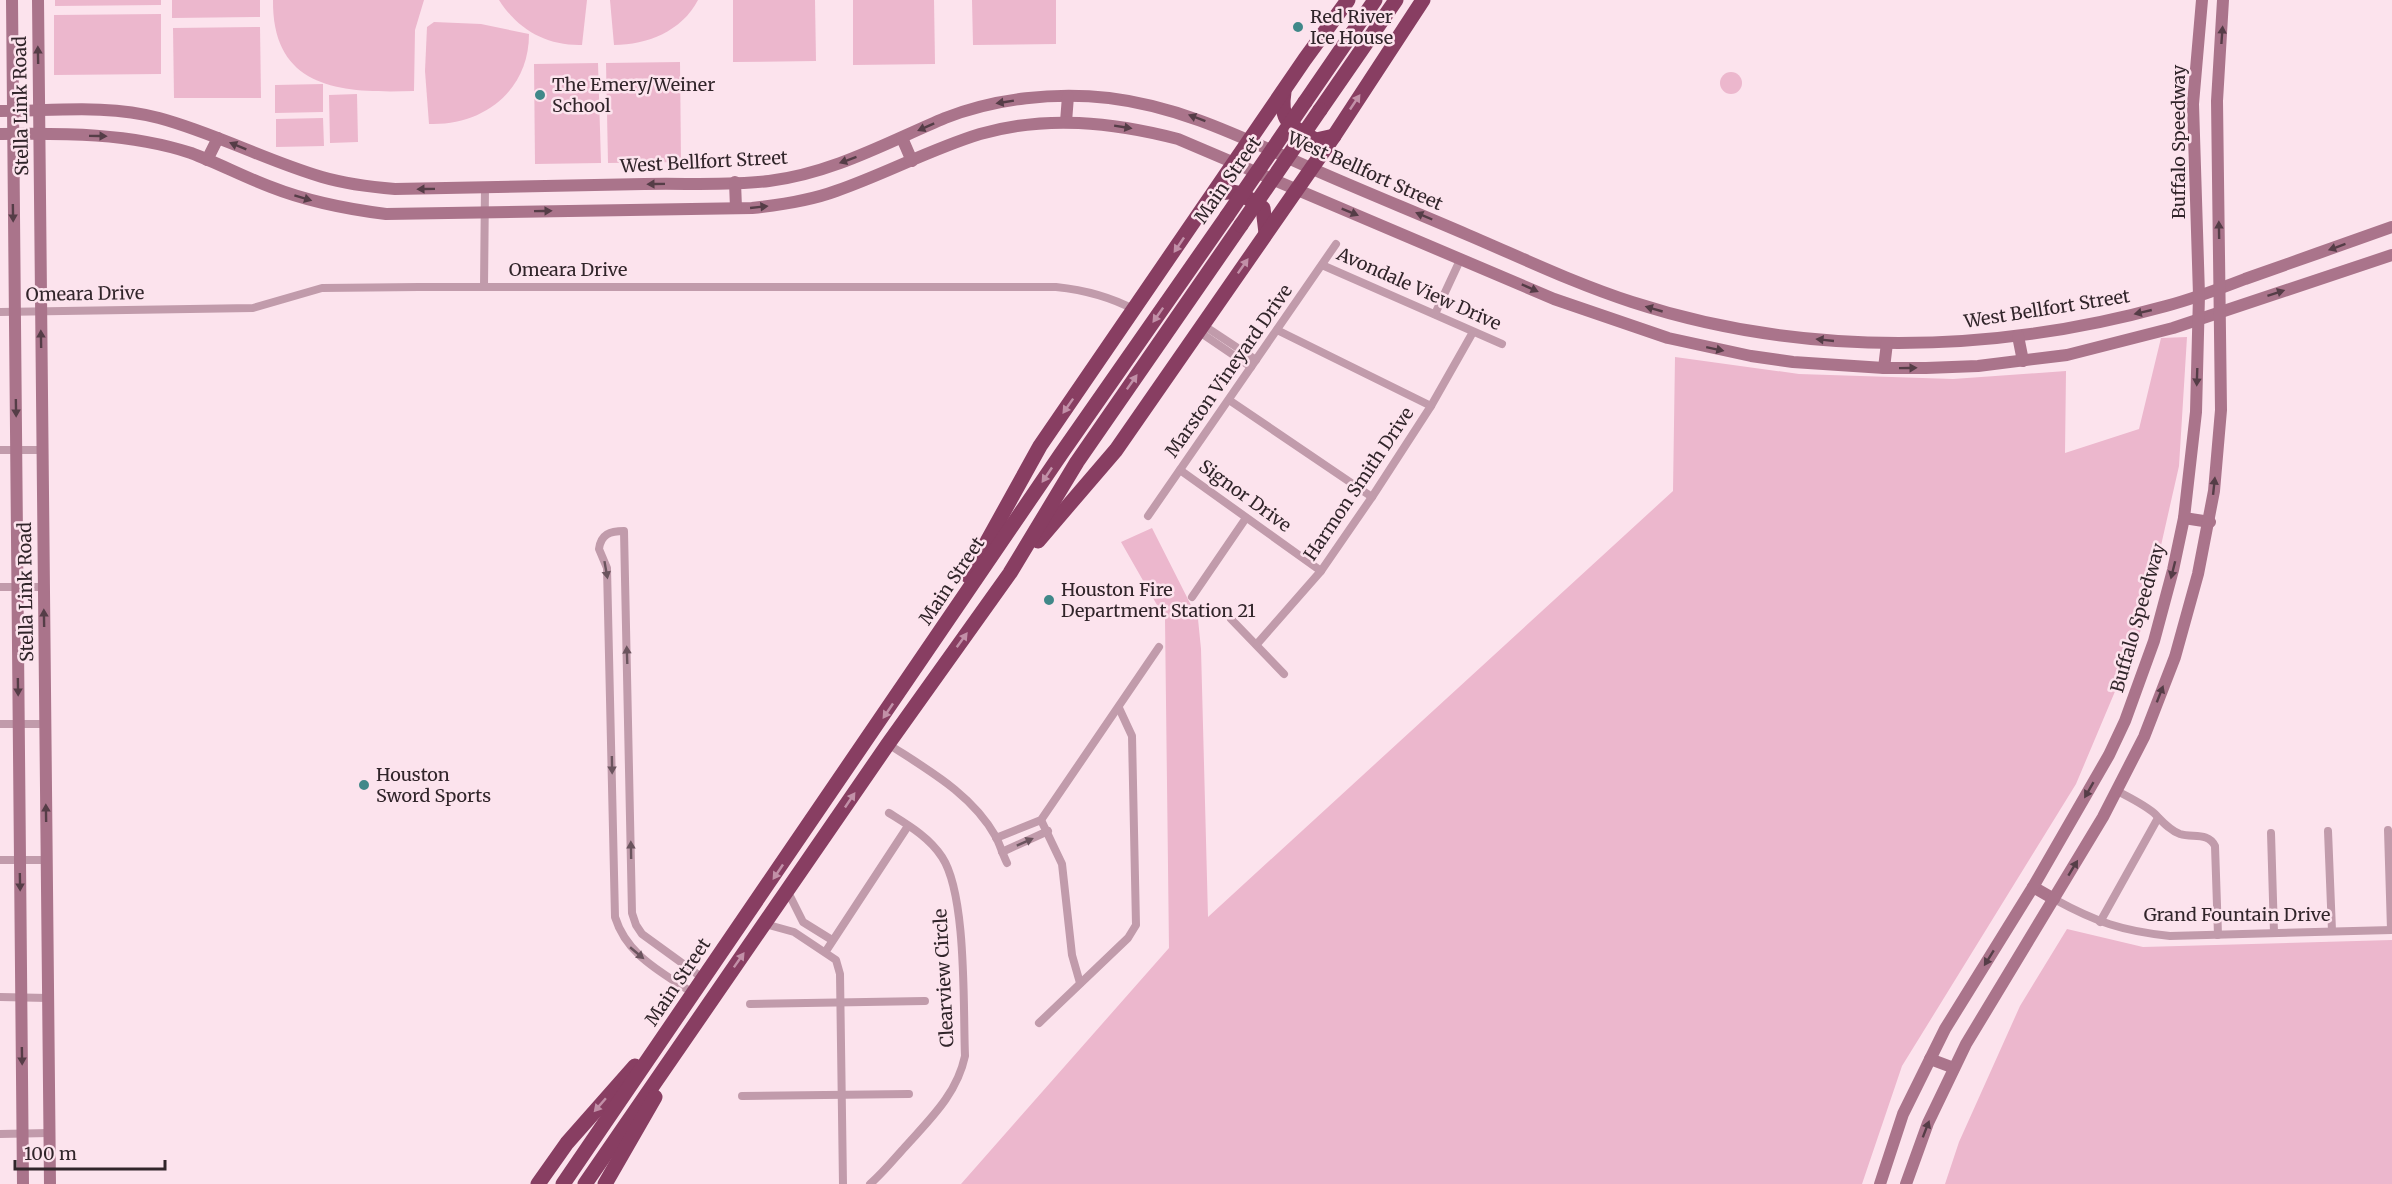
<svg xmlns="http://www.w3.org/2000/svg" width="2392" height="1184" viewBox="0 0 2392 1184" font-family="Merriweather,serif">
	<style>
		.green { fill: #ecb7cd }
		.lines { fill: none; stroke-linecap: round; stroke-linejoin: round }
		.street { stroke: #c19bab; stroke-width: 8 }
		.secondary { stroke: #aa748b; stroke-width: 12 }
		.highway { stroke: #883e62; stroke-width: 15 }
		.highway-bridge { stroke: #883e62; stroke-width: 15 }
		.oneway { fill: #553d47 }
		.oneway2 { fill: #c290a8 }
		.oneway3 { fill: #6b545e }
		.poi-dot { fill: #408889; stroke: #fce3ed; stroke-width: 2 }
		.labels { text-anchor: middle; stroke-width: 5; stroke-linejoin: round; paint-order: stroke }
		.poi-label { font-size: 18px; fill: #31252a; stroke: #fce3ed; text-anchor: start }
		.street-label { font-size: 18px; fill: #31252a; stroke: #fce3ed }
	</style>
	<rect width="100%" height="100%" fill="#fce3ed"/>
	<g class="green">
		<polygon points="55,0 161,0 161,5 55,6"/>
		<polygon points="172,0 260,0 260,17 172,18"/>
		<path d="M273,0h151l-9,30 -1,61c-70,2 -142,0 -141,-91z"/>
		<path d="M499,0h88l-5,45c-35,1 -64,-15 -83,-45z"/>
		<path d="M610,0h88c-16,31 -51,45 -84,45z"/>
		<polygon points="733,0 815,0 816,61 733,62"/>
		<polygon points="853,0 934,0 935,64 853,65"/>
		<polygon points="972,0 1056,0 1056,44 973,45"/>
		<polygon points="161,14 161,74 54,75 54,15"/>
		<path d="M434,22l47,2 48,10c0,57 -46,92 -100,90l-4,-53 2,-44z"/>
		<polygon points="260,27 261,98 174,98 173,28"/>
		<polygon points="680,62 681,162 608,163 606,63"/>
		<polygon points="598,63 601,163 535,164 534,64"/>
		<circle cx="1731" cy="83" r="11"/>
		<polygon points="323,84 323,112 275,113 275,85"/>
		<polygon points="357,94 358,142 330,143 329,95"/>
		<polygon points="323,118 324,146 276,147 276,119"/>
		<polygon points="2187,337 2179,466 2143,625 2076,784 1902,1066 1862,1184 961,1184 1169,948 1165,619 1121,542 1152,528 1198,619 1201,649 1208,917 1673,491 1675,357 1799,374 1953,379 2066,371 2065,453 2139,429 2161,338"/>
		<polygon points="2067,929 2143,947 2392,940 2392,1184 1945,1184 1959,1142 2020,1006"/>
	</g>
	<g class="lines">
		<g class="street">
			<polyline points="1322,265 1502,344"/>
			<polyline points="484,287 485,187"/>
			<path d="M0,312l253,-4 69,-20 97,-1h637c29,3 53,9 79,23"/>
			<polyline points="1435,314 1461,258"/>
			<polyline points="1203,325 1256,360"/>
			<polyline points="1277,330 1431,406"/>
			<polyline points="1198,331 1251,367"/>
			<polyline points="1229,400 1372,497"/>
			<polyline points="0,450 42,450"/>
			<polyline points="1180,470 1321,571"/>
			<polyline points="1148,516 1336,244"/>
			<polyline points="0,587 44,587"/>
			<polyline points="1192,597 1246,518"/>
			<polyline points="1231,619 1284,674"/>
			<polyline points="1257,644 1321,571 1372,497 1431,406 1473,332"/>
			<polyline points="0,724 45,724"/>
			<path d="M888,744c40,26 84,50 108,93 4,8 7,18 11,26"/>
			<path d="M2117,791c12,6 26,13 37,22 8,8 15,17 26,21 13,4 28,-2 35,12l3,89"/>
			<polyline points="1041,820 1062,864 1072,955 1080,983"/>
			<polyline points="2388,830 2391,930"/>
			<polyline points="2328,831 2332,931"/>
			<polyline points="2271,833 2274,933"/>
			<polyline points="996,838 1041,820 1159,647"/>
			<polyline points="1002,852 1048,831"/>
			<polyline points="0,860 46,860"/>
			<polyline points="788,892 803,922 832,940"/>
			<path d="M2054,899c42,23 68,32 116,37l222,-6"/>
			<polyline points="2100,922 2158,818"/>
			<polyline points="765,924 794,932 836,960 840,974 843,1184"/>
			<polyline points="826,951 908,826"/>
			<path d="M694,994c-32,-22 -67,-38 -79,-77l-8,-349 -8,-19c2,-15 11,-18 25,-18l8,382 4,12 6,9 62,45"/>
			<polyline points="0,997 48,998"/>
			<polyline points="750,1004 925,1001"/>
			<polyline points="1039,1023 1128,938 1136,925 1132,736 1119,708"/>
			<polyline points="742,1096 909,1094"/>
			<polyline points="0,1134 49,1133"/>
			<path d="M870,1184c13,-11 24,-25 35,-37 25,-28 52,-53 60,-91 -2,-48 2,-161 -23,-199 -13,-20 -34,-32 -53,-44"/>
		</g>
		<g class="secondary">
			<polyline points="12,0 23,1184"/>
			<polyline points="38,0 50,1184"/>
			<path d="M0,111c53,0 108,-7 159,7 56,15 108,43 163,59 24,7 48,10 73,12 83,-1 166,-3 249,-5 42,-1 85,2 125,-3 64,-8 119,-39 176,-63 51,-20 110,-26 164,-20 75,9 138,42 206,72 50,22 102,43 153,65 54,23 108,49 164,67 172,56 361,52 534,4 27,-7 53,-17 79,-27 49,-17 98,-35 147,-52"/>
			<polyline points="1066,122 1068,96"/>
			<path d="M0,134c63,-1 130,-1 191,19 27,10 53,24 80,34 38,15 75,22 115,27l366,-6c28,-3 57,-7 84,-17 49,-17 95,-42 144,-57 66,-19 132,-12 198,5l376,160 114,39 83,18 42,6 91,6h42l52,-2 89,-11 106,-27 219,-73"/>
			<polyline points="902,138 912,161"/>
			<polyline points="207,160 218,138"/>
			<polyline points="735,182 736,208"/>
			<polyline points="2018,336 2023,361"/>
			<polyline points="1884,368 1887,343"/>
			<polyline points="2184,518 2210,522"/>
			<polyline points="2033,887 2054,899"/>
			<polyline points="1930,1059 1954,1068"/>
			<polyline points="1880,1184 1903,1114 1945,1029 2033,887 2109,755 2125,721 2154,641 2173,570 2184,518 2196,412 2199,295 2193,104 2202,0"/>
			<polyline points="1906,1184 1928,1123 1966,1044 2103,817 2144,737 2175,657 2198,574 2214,491 2221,410 2217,101 2223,0"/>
		</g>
		<g class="highway">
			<path d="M1284,92c-5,31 8,35 32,48l18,-4"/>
			<polyline points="1305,102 1375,0"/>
			<polyline points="1320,110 1396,0"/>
			<path d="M1214,194c24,-6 29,1 49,14l3,25"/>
			<polyline points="1038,541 1116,450 1334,136 1423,0"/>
			<polyline points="968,576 1040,446 1305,59 1348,0"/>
			<polyline points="538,1184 567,1143 635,1066"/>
			<polyline points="563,1184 1061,454 1227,216"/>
			<polyline points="585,1184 888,744 1010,573 1077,462 1241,225"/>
			<polyline points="605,1184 655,1097"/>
		</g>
		<g class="highway-bridge">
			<polyline points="1227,216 1305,102"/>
			<polyline points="1241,225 1320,110"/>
		</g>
	</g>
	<defs><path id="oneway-solid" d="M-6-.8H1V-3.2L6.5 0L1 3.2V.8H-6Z" transform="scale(1.5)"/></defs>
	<g class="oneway">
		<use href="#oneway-solid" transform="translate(2222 35) rotate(-86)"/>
		<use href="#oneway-solid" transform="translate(38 55) rotate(-91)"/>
		<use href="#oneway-solid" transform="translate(1005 102) rotate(171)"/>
		<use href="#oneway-solid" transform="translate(1197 118) rotate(-159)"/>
		<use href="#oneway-solid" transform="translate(926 127) rotate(156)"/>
		<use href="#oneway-solid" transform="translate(1123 127) rotate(9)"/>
		<use href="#oneway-solid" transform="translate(98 136) rotate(1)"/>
		<use href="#oneway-solid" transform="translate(238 146) rotate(-158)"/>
		<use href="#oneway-solid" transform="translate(848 160) rotate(160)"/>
		<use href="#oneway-solid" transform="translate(656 184) rotate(179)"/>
		<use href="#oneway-solid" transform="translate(426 189) rotate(179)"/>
		<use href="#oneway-solid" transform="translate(303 198) rotate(17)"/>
		<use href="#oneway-solid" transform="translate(759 207) rotate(-6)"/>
		<use href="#oneway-solid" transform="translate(543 211) rotate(-1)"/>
		<use href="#oneway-solid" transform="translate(1350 212) rotate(22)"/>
		<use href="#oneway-solid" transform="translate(13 213) rotate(89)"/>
		<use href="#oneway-solid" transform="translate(1424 216) rotate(-157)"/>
		<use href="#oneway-solid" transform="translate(2219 230) rotate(-91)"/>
		<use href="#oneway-solid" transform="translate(2337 247) rotate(160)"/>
		<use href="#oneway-solid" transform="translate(1530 288) rotate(24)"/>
		<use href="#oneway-solid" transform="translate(2276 293) rotate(-18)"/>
		<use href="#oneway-solid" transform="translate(1654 309) rotate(-164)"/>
		<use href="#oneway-solid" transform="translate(2143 312) rotate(167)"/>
		<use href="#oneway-solid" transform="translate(41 339) rotate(-91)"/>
		<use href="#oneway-solid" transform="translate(1825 340) rotate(-174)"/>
		<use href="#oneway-solid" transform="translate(1715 349) rotate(12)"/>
		<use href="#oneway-solid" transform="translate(1908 368) rotate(-1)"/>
		<use href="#oneway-solid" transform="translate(2197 377) rotate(92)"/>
		<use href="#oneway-solid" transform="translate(16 408) rotate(89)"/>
		<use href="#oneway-solid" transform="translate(2214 486) rotate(-84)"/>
		<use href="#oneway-solid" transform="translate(2173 570) rotate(104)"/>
		<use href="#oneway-solid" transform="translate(44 618) rotate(-91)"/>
		<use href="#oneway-solid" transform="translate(18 687) rotate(89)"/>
		<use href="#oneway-solid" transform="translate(2160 694) rotate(-69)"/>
		<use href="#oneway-solid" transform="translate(2089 790) rotate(120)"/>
		<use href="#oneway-solid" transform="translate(46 813) rotate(-91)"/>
		<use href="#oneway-solid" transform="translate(2073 868) rotate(-59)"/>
		<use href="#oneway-solid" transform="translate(20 882) rotate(89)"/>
		<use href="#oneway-solid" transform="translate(1989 958) rotate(122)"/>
		<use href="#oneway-solid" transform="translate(22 1056) rotate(89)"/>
		<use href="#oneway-solid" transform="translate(1926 1129) rotate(-69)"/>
	</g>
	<g class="oneway2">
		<use href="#oneway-solid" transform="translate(1355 102) rotate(-56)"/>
		<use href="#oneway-solid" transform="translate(1179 245) rotate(124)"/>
		<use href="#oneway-solid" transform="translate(1243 266) rotate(-55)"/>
		<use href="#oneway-solid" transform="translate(1158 315) rotate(125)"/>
		<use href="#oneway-solid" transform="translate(1132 382) rotate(-55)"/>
		<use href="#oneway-solid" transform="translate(1068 406) rotate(125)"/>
		<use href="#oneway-solid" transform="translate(1047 475) rotate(124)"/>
		<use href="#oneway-solid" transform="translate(962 640) rotate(-54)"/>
		<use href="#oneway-solid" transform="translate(888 711) rotate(124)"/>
		<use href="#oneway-solid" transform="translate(850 800) rotate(-56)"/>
		<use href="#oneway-solid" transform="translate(778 872) rotate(124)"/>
		<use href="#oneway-solid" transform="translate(739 960) rotate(-55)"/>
		<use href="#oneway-solid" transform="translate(600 1105) rotate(131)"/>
	</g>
	<g class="oneway3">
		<use href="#oneway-solid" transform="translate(606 570) rotate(80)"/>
		<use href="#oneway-solid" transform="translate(627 655) rotate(-92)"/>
		<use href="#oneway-solid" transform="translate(612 765) rotate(89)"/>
		<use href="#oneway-solid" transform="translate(1025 842) rotate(-24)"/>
		<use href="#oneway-solid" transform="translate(631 850) rotate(-91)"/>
		<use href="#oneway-solid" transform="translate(637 953) rotate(40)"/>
	</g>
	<g class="poi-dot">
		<circle cx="1298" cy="27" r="6"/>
		<circle cx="540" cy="95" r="6"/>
		<circle cx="1049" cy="600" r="6"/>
		<circle cx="364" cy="785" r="6"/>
	</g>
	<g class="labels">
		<g class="poi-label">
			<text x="1310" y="23">Red River<tspan x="1310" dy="21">Ice House</tspan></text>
			<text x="552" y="91">The Emery/Weiner<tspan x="552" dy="21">School</tspan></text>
			<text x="1061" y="596">Houston Fire<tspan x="1061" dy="21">Department Station 21</tspan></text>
			<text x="376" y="781">Houston<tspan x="376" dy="21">Sword Sports</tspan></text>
		</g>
		<g class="street-label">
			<text transform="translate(21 106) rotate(-91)" y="6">Stella Link Road</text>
			<text transform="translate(2179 142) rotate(-90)" y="6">Buffalo Speedway</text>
			<text transform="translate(704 162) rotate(-3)" y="6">West Bellfort Street</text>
			<text transform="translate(1365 171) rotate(24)" y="6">West Bellfort Street</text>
			<text transform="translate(1228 180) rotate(-55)" y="6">Main Street</text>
			<text x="568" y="276">Omeara Drive</text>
			<text transform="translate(1419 289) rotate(24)" y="6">Avondale View Drive</text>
			<text transform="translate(85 294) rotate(-1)" y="6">Omeara Drive</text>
			<text transform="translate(2047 309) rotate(-9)" y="6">West Bellfort Street</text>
			<text transform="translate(1229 371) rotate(-55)" y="6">Marston Vineyard Drive</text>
			<text transform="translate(1359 484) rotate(-56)" y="6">Harmon Smith Drive</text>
			<text transform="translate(1245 496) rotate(36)" y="6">Signor Drive</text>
			<text transform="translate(952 581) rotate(-56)" y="6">Main Street</text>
			<text transform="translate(26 592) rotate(-91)" y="6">Stella Link Road</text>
			<text transform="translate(2138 618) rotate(-74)" y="6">Buffalo Speedway</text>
			<text x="2237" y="921">Grand Fountain Drive</text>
			<text transform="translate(944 978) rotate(-93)" y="6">Clearview Circle</text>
			<text transform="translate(678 982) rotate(-56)" y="6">Main Street</text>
		</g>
	</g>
	<path d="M15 1160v9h150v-9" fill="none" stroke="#31252a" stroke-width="3"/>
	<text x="24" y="1160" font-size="18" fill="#31252a" stroke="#fce3ed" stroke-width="4.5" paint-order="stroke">100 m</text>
</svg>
